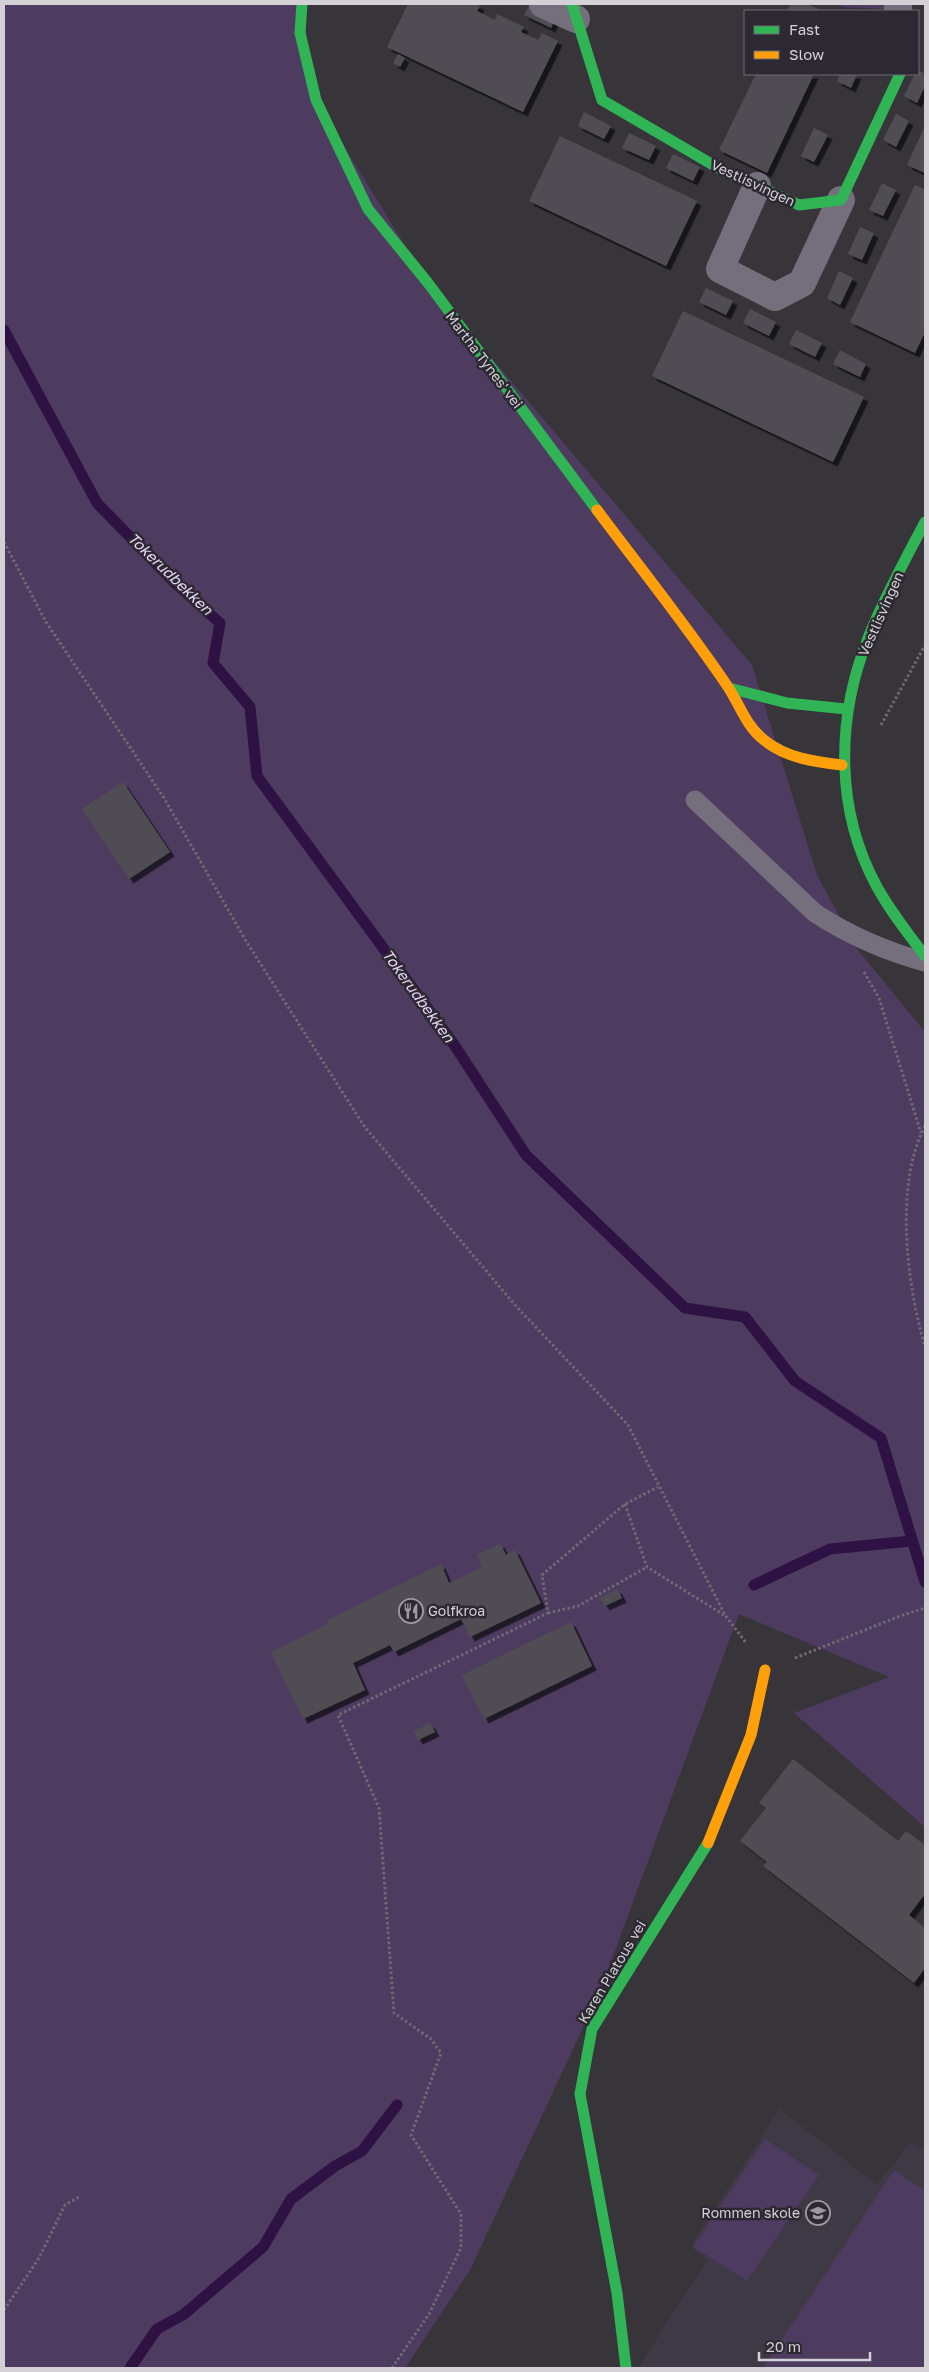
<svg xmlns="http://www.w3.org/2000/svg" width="929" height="2372" viewBox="0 0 929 2372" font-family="'Golos Text',sans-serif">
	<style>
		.built { fill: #3f3845 }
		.green { fill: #4d3b60 }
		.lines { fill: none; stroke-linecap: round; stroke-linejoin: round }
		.stream { stroke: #2e1243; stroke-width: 11 }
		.building { fill: #504e52; filter: url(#shadow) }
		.path { stroke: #6e6a74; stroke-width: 3; stroke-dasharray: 2.5 2.5; stroke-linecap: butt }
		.lane { stroke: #756e7c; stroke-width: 19 }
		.street { stroke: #756e7c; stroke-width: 28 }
		.fast { stroke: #30b455; stroke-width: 11 }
		.slow { stroke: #ff9f0a; stroke-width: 11 }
		.labels { text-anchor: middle; stroke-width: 5; stroke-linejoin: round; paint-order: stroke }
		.street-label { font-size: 14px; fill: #d3d1d6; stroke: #2d2932 }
		.poi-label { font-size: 14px; fill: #d3d1d6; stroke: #2d2932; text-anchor: start }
		.water-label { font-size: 15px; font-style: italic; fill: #e6d5f8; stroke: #2d2932 }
	</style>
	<defs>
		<filter id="shadow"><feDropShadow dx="4.5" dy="4.5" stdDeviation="0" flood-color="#0009"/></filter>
	</defs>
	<rect width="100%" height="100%" fill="#37353a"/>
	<polygon class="built" points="780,2109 877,2185 910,2143 925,2151 925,2368 638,2368 707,2260 693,2249 693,2241"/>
	<g class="green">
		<polygon points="4,4 302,4 316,100 428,283 752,665 817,875 858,950 925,1032 925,1827 794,1713 889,1677 739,1614 601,1989 470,2270 405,2368 4,2368"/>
		<polygon points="837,4 887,4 884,9 843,7"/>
		<polygon points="765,2139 819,2175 747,2281 693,2247"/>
		<polygon points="894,2170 925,2191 925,2368 763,2368"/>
	</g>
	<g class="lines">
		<g class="stream">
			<polyline points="4,330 97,503 175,583 220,623 213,663 250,707 257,776 453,1043 526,1155 685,1308 745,1317 795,1381 881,1438 925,1582"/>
			<polyline points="754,1585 830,1549 911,1541"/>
			<polyline points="130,2368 157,2329 183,2315 263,2247 291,2199 335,2166 362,2151 397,2105"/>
		</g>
	</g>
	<g class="building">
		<polygon points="408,4 476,4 480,6 477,11 495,20 497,14 524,27 521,32 538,40 542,33 558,41 523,112 387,47"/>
		<polygon points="530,4 557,14 551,28 524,15"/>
		<polygon points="790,4 807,4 823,11 787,11"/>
		<polygon points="398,54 405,58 400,67 393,63"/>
		<polygon points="918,70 925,74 925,86 917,103 904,96 915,74 918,74"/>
		<polygon points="756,74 814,74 767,173 719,150"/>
		<polygon points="840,74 857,74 851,88 837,81"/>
		<polygon points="584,112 611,126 604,139 578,126"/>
		<polygon points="896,114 909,121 896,147 883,140"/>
		<polygon points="925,126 925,173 907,165"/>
		<polygon points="814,128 828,135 814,162 801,156"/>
		<polygon points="629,133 656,146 649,160 622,148"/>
		<polygon points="560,136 697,201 666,266 529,201"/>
		<polygon points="673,154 700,167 693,181 666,168"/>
		<polygon points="882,183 896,190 883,216 869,210"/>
		<polygon points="915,185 925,190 925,332 915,353 850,322"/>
		<polygon points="860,227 874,233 862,260 848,254"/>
		<polygon points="839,271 853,278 840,305 827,298"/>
		<polygon points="706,288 733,301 726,315 699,302"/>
		<polygon points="750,309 776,322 769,336 743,323"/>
		<polygon points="683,311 864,397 833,462 652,376"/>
		<polygon points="796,330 822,343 815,357 789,344"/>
		<polygon points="840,350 866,364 860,377 833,364"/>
		<polygon points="123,782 170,852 129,879 82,809"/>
		<polygon points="500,1543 506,1555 515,1550 541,1603 470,1637 461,1619 394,1652 390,1645 353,1663 365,1690 303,1719 271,1652 329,1623 328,1620 441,1564 449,1583 482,1567 477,1555"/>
		<polygon points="617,1589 622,1598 605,1606 600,1598"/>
		<polygon points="571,1622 592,1666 484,1719 462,1675"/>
		<polygon points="430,1723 435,1732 418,1740 414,1731"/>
		<polygon points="793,1759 898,1841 906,1831 925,1845 925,1894 909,1915 925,1928 925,1968 914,1983 763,1866 767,1862 740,1841 766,1808 759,1803"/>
	</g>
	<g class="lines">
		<g class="path">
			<polyline points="4,542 46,622 164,798 246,941 364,1126 515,1305 628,1425 725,1615 747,1644"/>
			<polyline points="881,725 925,645"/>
			<polyline points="864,972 879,998 921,1133"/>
			<path d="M925,1126c-31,58 -18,160 0,221"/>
			<polyline points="625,1504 647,1567 724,1615"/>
			<polyline points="548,1613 578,1606 647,1567"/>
			<polyline points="795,1658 900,1616 925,1608"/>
			<polyline points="4,2310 39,2258 65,2205 79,2197"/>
			<polyline points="392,2368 429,2314 461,2248 461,2214 411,2135 441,2053 431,2039 394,2013 379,1808 338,1715 548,1613 542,1575 625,1504 658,1487"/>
		</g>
		<path class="lane" d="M695,800l120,113c35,23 70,38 110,49"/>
		<g class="street">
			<polyline points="543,4 576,19"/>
			<polyline points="898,4 898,11"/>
			<polyline points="757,186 720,269 775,297 802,283 841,200"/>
		</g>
		<g class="fast">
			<polyline points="302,4 300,33 316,100 368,209 428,283 597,510"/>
			<polyline points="572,4 602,100 720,169 799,205 841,200 900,74"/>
			<path d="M925,522c-20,38 -41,76 -57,116 -32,81 -33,172 9,249 14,25 31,47 48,69"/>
			<polyline points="729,688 787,703 846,709"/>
			<polyline points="626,2368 617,2293 580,2094 592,2029 708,1843"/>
		</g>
		<g class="slow">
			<path d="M597,510c44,59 90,116 131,177 12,18 18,39 36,53 22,18 51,22 78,25"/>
			<polyline points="708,1843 751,1735 765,1670"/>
		</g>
	</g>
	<defs>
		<symbol id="restaurant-ring" viewBox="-11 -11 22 22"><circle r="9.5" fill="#2d2932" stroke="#9c9a9f" stroke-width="1.5"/><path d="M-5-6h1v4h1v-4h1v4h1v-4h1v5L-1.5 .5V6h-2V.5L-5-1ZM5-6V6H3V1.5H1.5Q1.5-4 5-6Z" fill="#9c9a9f"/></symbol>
		<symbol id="school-ring" viewBox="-11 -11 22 22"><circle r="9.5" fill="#2d2932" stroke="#9c9a9f" stroke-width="1.5"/><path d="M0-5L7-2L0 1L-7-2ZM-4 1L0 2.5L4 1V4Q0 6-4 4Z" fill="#9c9a9f"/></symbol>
	</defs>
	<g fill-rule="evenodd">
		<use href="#restaurant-ring" x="397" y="1597" width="28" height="28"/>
		<use href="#school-ring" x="804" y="2199" width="28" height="28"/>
	</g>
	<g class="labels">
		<g class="street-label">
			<text transform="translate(753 183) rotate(25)" y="5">Vestlisvingen</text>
			<text transform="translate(484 360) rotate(53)" y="5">Martha Tynes' vei</text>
			<text transform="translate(881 614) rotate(-66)" y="5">Vestlisvingen</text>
			<text transform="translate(612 1972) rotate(-59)" y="5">Karen Platous vei</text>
		</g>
		<g class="poi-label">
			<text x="428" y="1616">Golfkroa</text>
			<text x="800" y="2218" text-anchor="end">Rommen skole</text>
		</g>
		<g class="water-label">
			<text transform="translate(170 574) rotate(44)" y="5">Tokerudbekken</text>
			<text transform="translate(418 996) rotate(54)" y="5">Tokerudbekken</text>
		</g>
	</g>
	<rect width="929" height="2372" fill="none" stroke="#d3d1d6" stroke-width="10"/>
	<rect x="744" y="10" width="175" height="65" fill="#2d2932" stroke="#6f6c74"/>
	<rect x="754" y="26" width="25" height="8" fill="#30b455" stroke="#6f6c74"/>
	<text x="789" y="35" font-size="15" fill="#d3d1d6">Fast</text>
	<rect x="754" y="51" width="25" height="8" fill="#ff9f0a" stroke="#6f6c74"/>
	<text x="789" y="60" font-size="15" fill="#d3d1d6">Slow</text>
	<path d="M759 2352v8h111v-8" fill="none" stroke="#d3d1d6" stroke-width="2.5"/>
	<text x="766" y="2352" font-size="15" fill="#d3d1d6" stroke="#2d2932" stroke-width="4" paint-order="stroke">20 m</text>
</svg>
